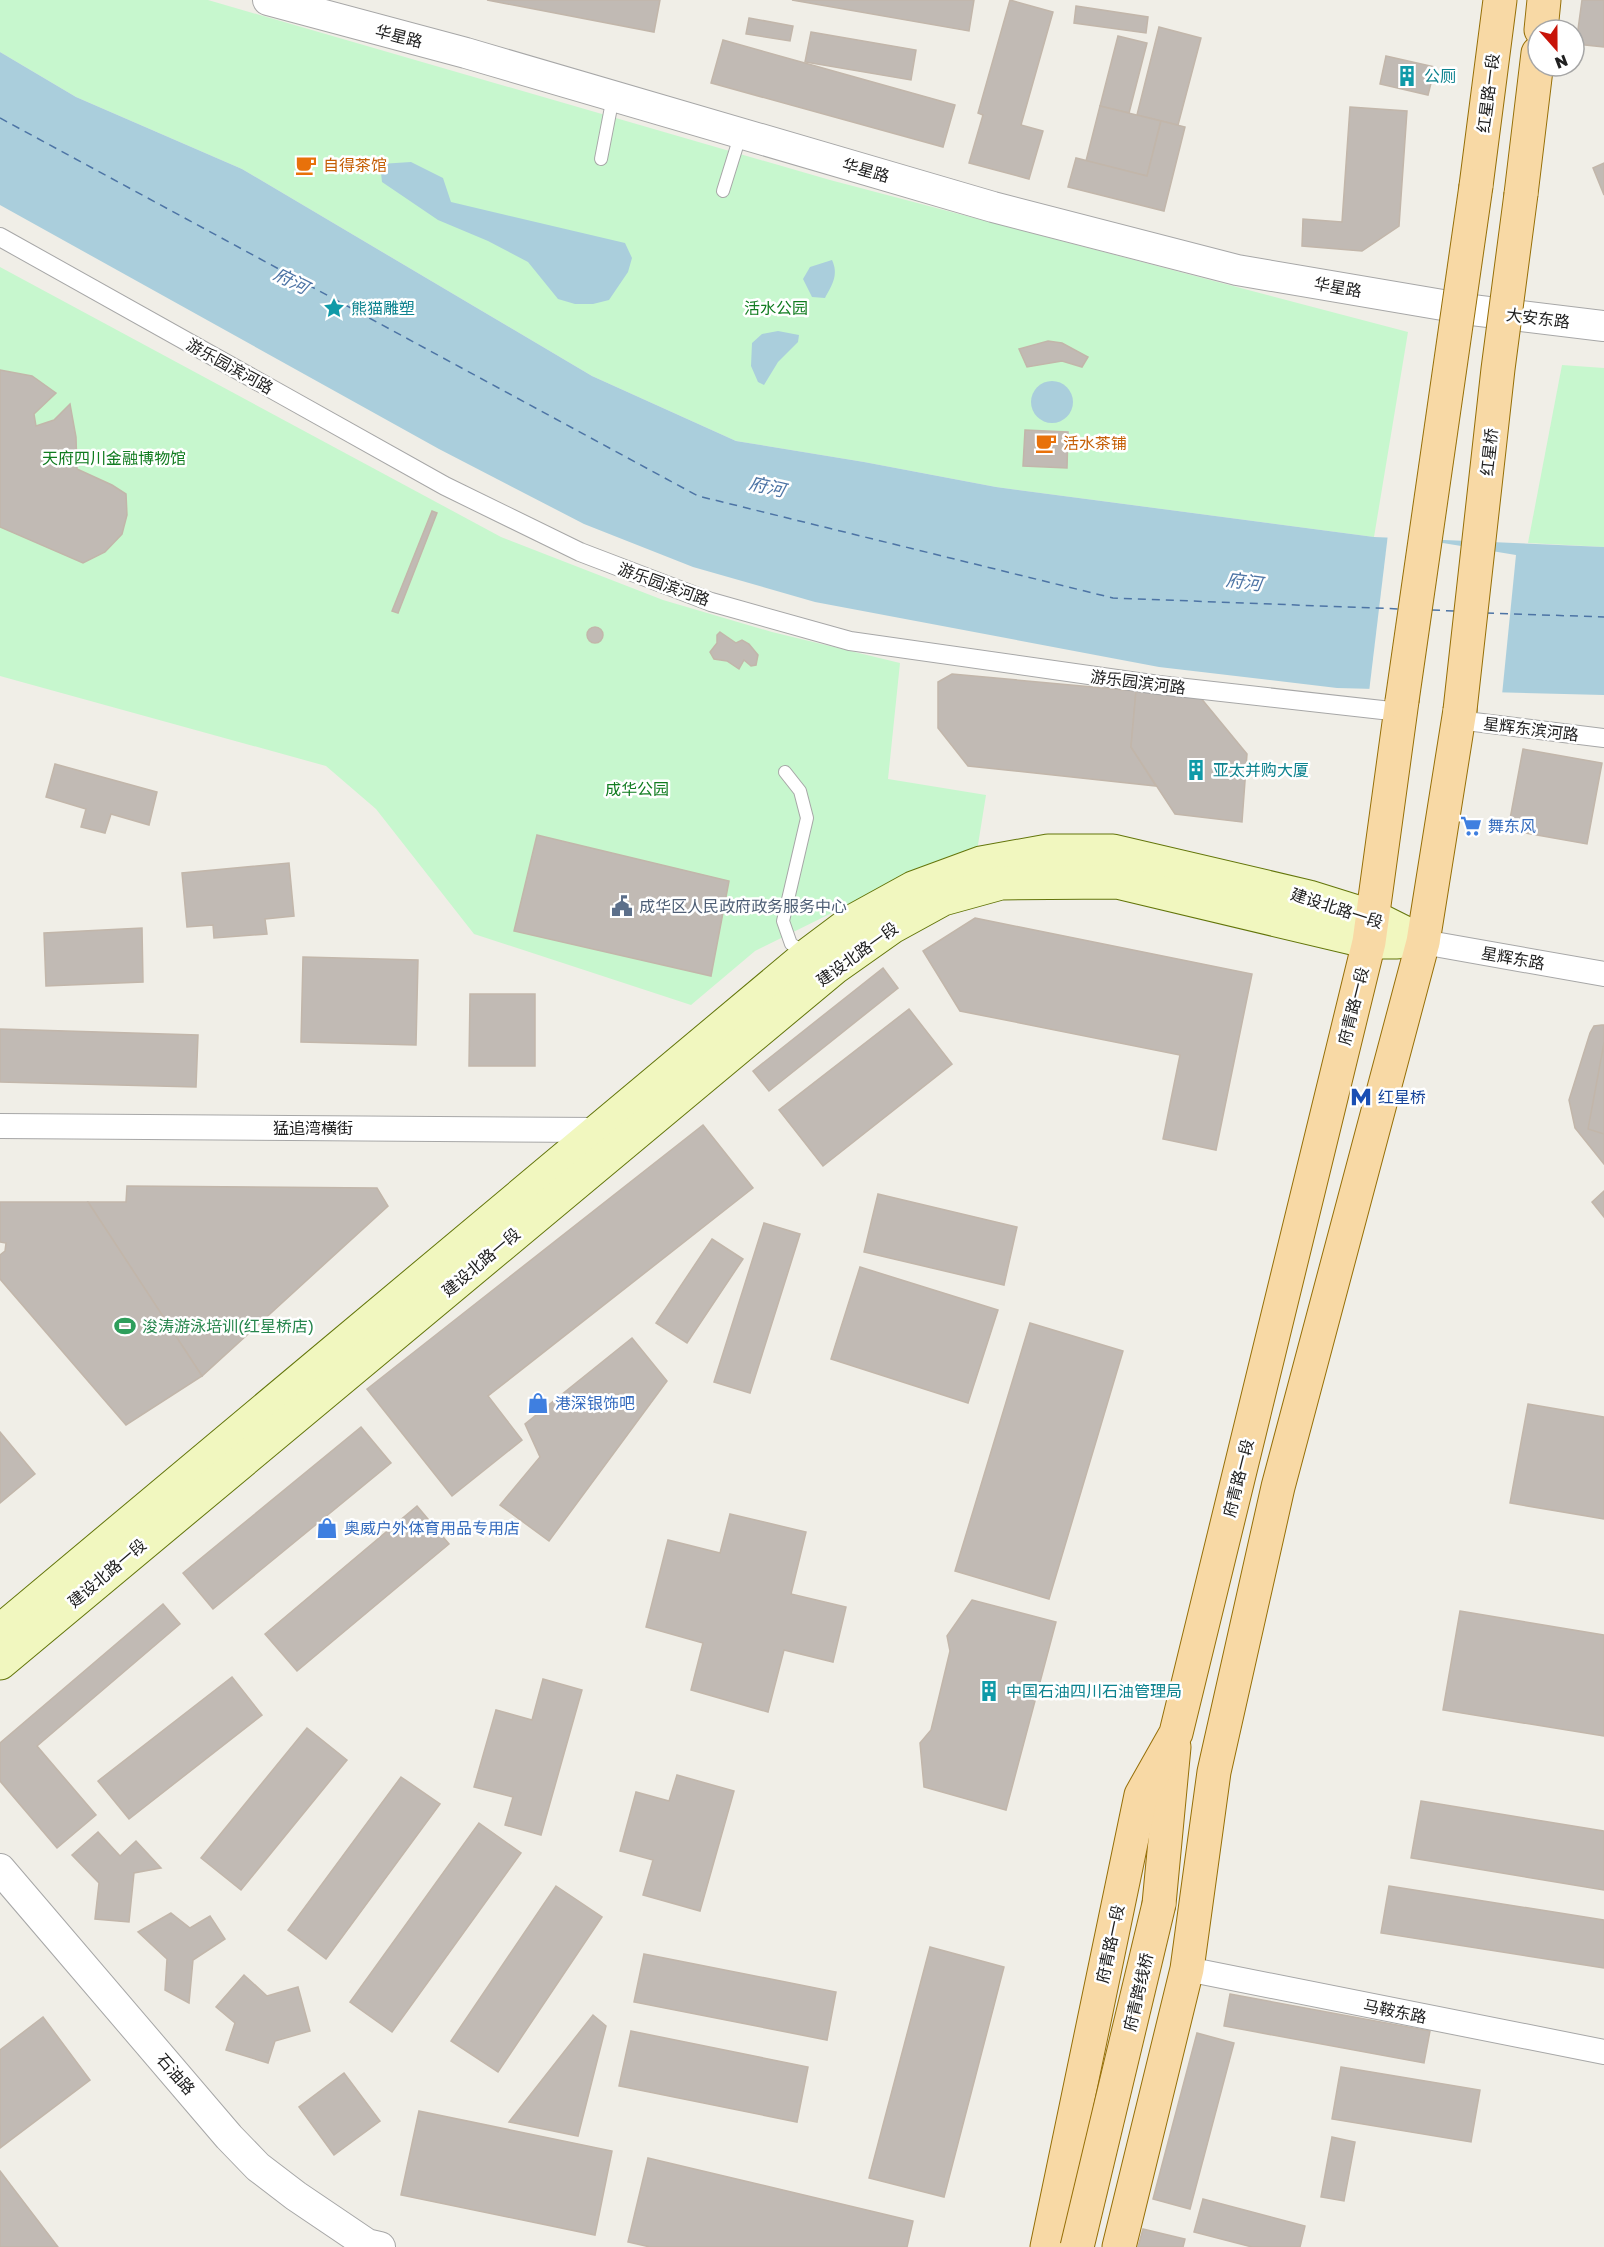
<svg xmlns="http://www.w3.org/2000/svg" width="1604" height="2247" viewBox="0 0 1604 2247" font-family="'Golos Text','Noto Sans SC',sans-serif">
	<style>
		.park { fill: #c7f7ce }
		.water { fill: #aacedc }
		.pier { fill: #f0eee7 }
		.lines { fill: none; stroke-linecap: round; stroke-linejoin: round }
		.ferry { stroke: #4d74a5; stroke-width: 1.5; stroke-dasharray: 8 6; stroke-linecap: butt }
		.building { fill: #c1bab4; stroke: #c2b6aa; stroke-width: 1.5 }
		.service-casing { stroke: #a7a7a7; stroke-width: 14 }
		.pedestrian-casing { stroke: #a7a7a7; stroke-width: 20 }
		.minor-casing { stroke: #a7a7a7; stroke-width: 26 }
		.tertiary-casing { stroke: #a7a7a7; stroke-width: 32 }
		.secondary-casing { stroke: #63750a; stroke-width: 35 }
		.primary-casing { stroke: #966f07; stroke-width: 35 }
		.service { stroke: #fff; stroke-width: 12 }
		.pedestrian { stroke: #fff; stroke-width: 18 }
		.minor { stroke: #fff; stroke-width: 24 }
		.tertiary { stroke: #fff; stroke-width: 30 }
		.secondary { stroke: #f1f7bf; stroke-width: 33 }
		.primary { stroke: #f8d9a5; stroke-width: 33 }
		.primary-bridge-casing { stroke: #966f07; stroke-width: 35; stroke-linecap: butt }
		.primary-bridge { stroke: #f8d9a5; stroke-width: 33 }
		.labels { text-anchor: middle; stroke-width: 5; stroke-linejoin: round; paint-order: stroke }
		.street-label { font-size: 16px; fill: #202020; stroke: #fff }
		.culture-label { font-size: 16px; fill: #0d838f; stroke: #fff; text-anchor: start }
		.food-label { font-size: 16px; fill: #c56008; stroke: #fff; text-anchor: start }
		.park-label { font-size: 16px; fill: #117c20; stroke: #fff }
		.shop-label { font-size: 16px; fill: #366cbe; stroke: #fff; text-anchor: start }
		.service-label { font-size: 16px; fill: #4e5e75; stroke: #fff; text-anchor: start }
		.transit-label { font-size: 16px; fill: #164399; stroke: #fff; text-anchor: start }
		.leisure-label { font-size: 16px; fill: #27864d; stroke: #fff; text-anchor: start }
		.water-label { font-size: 18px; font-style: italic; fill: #4d74a5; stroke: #fff }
	</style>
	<rect width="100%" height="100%" fill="#f0eee7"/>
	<g class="park">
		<polygon points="0,0 208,0 830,180 1408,332 1374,537 996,487 864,462 736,441 592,376 242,169 76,97 0,52"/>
		<polygon points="0,267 501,537 663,600 772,632 900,663 888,779 986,795 977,851 856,901 755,951 691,1005 474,934 376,809 326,766 0,676"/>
		<polygon points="1562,365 1604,368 1604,547 1528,543"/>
	</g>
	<g class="water">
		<polygon points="0,52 76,97 242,169 592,376 736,441 864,462 996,487 1374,537 1604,547 1604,695 1337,688 1159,667 815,602 693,567 584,524 439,449 0,205"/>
		<polygon points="411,162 443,178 451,202 625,243 632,258 628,272 609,300 593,304 575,304 558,299 528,262 488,241 438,220 382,182 380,164"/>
		<path d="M832,260c7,15 0,25 -7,38l-13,-1 -9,-18 7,-12z"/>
		<polygon points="778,331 799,335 798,342 778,362 764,385 758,382 751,366 752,343 762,334"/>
		<circle cx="1052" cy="402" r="21"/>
	</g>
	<polygon class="pier" points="1388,534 1516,555 1502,695 1369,692"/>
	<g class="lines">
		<g class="ferry">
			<polyline points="0,118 698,496 1113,598 1400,609"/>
			<polyline points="1432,610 1454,611"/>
			<polyline points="1486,613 1604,617"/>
		</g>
	</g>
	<g class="building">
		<polygon points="487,0 660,0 654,32"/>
		<polygon points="792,0 974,0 969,31"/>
		<polygon points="1010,0 1053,12 1021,125 1043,131 1029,179 969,163 983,115 978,113"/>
		<polygon points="1582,0 1604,0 1604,47 1576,44"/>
		<polygon points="1076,6 1148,17 1146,33 1074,23"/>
		<polygon points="749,18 793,26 790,41 746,34"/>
		<polygon points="1159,27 1201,38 1178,125 1137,115"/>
		<polygon points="811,32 916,50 911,80 805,62"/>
		<polygon points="1118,36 1147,43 1129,113 1100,106"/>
		<polygon points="723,40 955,105 943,147 711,83"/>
		<polygon points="1386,56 1435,67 1428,95 1380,84"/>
		<polygon points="1100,106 1161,121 1147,176 1086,161"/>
		<polygon points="1350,107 1407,111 1399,226 1362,251 1302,246 1303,219 1342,222"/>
		<polygon points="1161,121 1185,127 1164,211 1068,187 1076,158 1147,176"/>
		<polygon points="1604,163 1604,195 1593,168"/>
		<polygon points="1048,341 1062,343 1088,357 1082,367 1062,361 1027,367 1019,349"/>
		<polygon points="0,370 32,376 56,393 34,414 36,426 54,420 70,404 76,437 77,469 112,485 126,494 127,515 122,534 105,552 83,563 0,527"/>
		<polygon points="1025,430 1068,432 1067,468 1023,466"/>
		<polygon points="432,511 437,513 398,613 392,611"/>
		<circle cx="595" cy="635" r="8"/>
		<polygon points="720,632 736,643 742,640 749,644 758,655 756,665 751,666 744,660 739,669 727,661 714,659 710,652 717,643 717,635"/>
		<polygon points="952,674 1136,691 1131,747 1156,786 968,766 938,728 938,682"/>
		<polygon points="1136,691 1200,697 1247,754 1242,822 1175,814 1131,747"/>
		<polygon points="1523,749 1602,763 1587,844 1508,830"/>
		<polygon points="55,764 157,792 149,825 111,814 105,833 81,827 86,809 46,797"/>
		<polygon points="537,835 729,881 711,976 514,931"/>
		<polygon points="289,863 294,916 265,919 267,934 214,938 213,925 187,927 182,873"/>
		<polygon points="975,918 1252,974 1216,1150 1163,1139 1180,1055 960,1011 923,951"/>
		<polygon points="142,928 143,982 46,986 44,933"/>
		<polygon points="303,957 418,960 416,1045 301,1042"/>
		<polygon points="883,968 898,988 769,1091 753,1071"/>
		<polygon points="470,994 535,994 535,1066 469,1066"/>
		<polygon points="909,1009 952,1064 823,1166 779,1110"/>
		<polygon points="1602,1025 1604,1025 1604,1164 1575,1128 1569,1100 1590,1033 1594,1026"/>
		<polygon points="0,1029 198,1035 196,1087 0,1082"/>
		<polygon points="1604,1043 1604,1134 1588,1129"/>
		<polygon points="703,1125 753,1188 488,1396 522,1440 452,1496 367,1389"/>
		<polygon points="127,1186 377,1188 388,1206 202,1376 88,1202 126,1202"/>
		<polygon points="1604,1191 1604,1217 1592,1202"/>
		<polygon points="878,1194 1017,1227 1004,1285 864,1252"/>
		<polygon points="0,1202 88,1202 202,1376 126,1425 0,1279 0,1255 5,1251 6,1243 0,1242"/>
		<polygon points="764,1223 800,1234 750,1393 714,1382"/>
		<polygon points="712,1239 743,1259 687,1343 656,1323"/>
		<polygon points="860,1267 998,1310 968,1403 831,1359"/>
		<polygon points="1030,1323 1123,1351 1049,1599 955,1571"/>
		<polygon points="632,1338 667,1381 549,1541 500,1505 540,1457 525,1424"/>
		<polygon points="1528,1404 1604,1417 1604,1519 1510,1503"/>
		<polygon points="361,1427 391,1463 213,1609 183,1573"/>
		<polygon points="0,1432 35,1474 0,1503"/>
		<polygon points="417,1506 449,1544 297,1671 265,1634"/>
		<polygon points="730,1514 806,1532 791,1594 846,1607 833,1662 784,1650 768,1712 691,1690 703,1643 646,1627 668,1540 720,1553"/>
		<polygon points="972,1600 1056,1622 1006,1810 924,1787 920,1743 931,1730 950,1651 947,1636"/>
		<polygon points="163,1604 180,1624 37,1746 96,1815 57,1848 0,1781 0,1743"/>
		<polygon points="1460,1611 1604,1635 1604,1736 1443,1710"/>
		<polygon points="232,1677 262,1715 129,1819 98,1781"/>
		<polygon points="543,1679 582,1690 541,1835 505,1825 513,1797 474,1787 496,1710 532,1720"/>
		<polygon points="307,1728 347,1760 241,1890 201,1858"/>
		<polygon points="677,1775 734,1791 700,1911 643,1895 653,1860 620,1851 636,1792 669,1801"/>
		<polygon points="401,1777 440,1804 326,1959 288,1930"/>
		<polygon points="1421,1801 1604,1831 1604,1890 1411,1858"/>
		<polygon points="479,1823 521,1853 392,2032 350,2002"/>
		<polygon points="98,1832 120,1856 136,1841 161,1868 134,1873 129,1922 95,1919 99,1883 72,1855"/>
		<polygon points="556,1886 602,1917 498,2072 451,2041"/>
		<polygon points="1389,1886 1604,1920 1604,1968 1381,1933"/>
		<polygon points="171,1913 190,1928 210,1916 225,1939 193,1960 189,2003 165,1990 167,1959 138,1932"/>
		<polygon points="930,1947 1004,1967 944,2197 869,2178"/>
		<polygon points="644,1954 836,1992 827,2040 634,2002"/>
		<polygon points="244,1975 267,1996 298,1987 310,2031 275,2041 268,2063 226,2050 235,2023 216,2007"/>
		<polygon points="1230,1994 1430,2031 1424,2063 1224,2026"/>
		<polygon points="593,2015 606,2026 578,2136 509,2122"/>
		<polygon points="43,2017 90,2080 0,2148 0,2050"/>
		<polygon points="631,2031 808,2067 797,2122 619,2086"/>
		<polygon points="1197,2033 1234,2043 1190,2209 1153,2199"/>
		<polygon points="1341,2067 1480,2090 1471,2142 1332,2119"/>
		<polygon points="344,2073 380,2121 334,2155 299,2107"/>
		<polygon points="419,2111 612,2151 595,2235 401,2195"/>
		<polygon points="1332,2137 1355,2142 1344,2201 1321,2197"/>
		<polygon points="648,2158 913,2221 907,2247 650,2247 628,2242"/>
		<polygon points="0,2171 58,2247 0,2247"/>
		<polygon points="1203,2199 1305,2226 1300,2247 1252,2247 1194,2232"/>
		<polygon points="1143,2229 1185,2239 1183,2247 1138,2247"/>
	</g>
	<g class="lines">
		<defs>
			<g id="service">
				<polyline points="601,159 613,97"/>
				<polyline points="723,191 741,133"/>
				<polyline points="785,772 800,791 807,818 783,921 791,944 808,954"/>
			</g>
			<g id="pedestrian">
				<polyline points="0,237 445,486 580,552 711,602 850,641 1159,685 1400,712"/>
				<polyline points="1458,720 1604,738"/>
			</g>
			<g id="minor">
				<polyline points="1423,942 1604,974"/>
				<polyline points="0,1126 601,1130 604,1133"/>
				<polyline points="1187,1969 1604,2052"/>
			</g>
			<g id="tertiary">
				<polyline points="268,0 466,53 993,207 1237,270 1472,310 1604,326"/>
				<polyline points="0,1869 229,2137 258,2167 296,2196 367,2244 380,2247"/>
			</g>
			<g id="secondary">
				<polyline points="0,1631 809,954 853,921 913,888 981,863 1048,851 1113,851 1309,897 1373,917 1423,942"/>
				<polyline points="0,1663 834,968 892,927 943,899 1001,883 1117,882 1369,942 1397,942"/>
			</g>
			<g id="primary">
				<polyline points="1541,30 1544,0"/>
				<polyline points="1476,186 1500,0"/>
				<polyline points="1521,194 1538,53"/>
				<polyline points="1159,1904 1174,1747"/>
				<polyline points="1047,2247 1141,1795 1176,1733 1369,942 1402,701"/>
				<polyline points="1119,2247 1187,1969 1214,1772 1278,1487 1423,942 1460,710"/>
			</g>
		</defs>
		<use href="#service" class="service-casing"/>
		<use href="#pedestrian" class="pedestrian-casing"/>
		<use href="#minor" class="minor-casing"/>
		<use href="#tertiary" class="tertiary-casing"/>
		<use href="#secondary" class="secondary-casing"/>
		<use href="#primary" class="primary-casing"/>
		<use href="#service" class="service"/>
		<use href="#pedestrian" class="pedestrian"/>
		<use href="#minor" class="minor"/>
		<use href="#tertiary" class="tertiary"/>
		<use href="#secondary" class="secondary"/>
		<use href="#primary" class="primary"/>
		<defs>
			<g id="primary-bridge">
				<polyline points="1402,701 1476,186"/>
				<polyline points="1460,710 1498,369 1521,194"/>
				<polyline points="1077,2247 1159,1904"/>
			</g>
		</defs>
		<use href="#primary-bridge" class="primary-bridge-casing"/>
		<use href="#primary-bridge" class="primary-bridge"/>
	</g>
	<defs>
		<symbol id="building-bare" viewBox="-9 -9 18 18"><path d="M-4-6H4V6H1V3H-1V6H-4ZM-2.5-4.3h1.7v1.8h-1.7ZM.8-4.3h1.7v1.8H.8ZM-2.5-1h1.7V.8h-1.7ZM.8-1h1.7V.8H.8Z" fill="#0f9aa8" stroke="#fff" stroke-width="2.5" paint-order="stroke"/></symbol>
		<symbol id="cafe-bare" viewBox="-9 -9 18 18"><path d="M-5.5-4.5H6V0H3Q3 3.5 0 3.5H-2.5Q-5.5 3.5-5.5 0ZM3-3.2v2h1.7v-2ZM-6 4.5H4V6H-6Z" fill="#e8710a" stroke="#fff" stroke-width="2.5" paint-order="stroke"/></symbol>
		<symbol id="sight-bare" viewBox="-9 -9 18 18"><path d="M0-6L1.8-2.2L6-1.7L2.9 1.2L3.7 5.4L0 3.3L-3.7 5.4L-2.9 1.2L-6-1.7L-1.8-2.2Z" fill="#0f9aa8" stroke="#fff" stroke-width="2.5" paint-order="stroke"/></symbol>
		<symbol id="supermarket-bare" viewBox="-9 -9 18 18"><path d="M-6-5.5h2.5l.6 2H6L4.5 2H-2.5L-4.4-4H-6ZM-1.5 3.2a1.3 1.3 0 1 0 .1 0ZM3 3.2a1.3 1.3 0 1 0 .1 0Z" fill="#3f7fe0" stroke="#fff" stroke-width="2.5" paint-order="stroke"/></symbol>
		<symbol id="civic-bare" viewBox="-9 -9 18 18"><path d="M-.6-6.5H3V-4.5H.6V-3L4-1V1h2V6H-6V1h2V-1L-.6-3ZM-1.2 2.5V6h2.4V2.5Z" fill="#5c6f8a" stroke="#fff" stroke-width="2.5" paint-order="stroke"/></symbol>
		<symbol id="metro-bare" viewBox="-9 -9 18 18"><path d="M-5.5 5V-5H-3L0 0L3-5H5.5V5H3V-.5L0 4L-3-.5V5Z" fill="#1a4fb4" stroke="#fff" stroke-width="2.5" paint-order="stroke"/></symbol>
		<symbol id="stadium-bare" viewBox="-9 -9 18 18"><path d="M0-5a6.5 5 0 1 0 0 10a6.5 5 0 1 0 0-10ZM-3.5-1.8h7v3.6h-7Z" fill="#2e9e5b" stroke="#fff" stroke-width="2.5" paint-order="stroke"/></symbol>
		<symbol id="shop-bare" viewBox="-9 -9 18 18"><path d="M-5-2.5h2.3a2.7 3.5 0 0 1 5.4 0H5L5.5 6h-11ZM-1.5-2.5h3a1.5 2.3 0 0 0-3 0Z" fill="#3f7fe0" stroke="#fff" stroke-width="2.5" paint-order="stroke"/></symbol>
	</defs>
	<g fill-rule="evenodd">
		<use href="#building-bare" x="1392" y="61" width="30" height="30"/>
		<use href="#cafe-bare" x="291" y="150" width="30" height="30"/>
		<use href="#sight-bare" x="319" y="293" width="30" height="30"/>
		<use href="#cafe-bare" x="1031" y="428" width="30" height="30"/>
		<use href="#building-bare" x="1181" y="755" width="30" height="30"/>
		<use href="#supermarket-bare" x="1456" y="811" width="30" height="30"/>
		<use href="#civic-bare" x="607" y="891" width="30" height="30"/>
		<use href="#metro-bare" x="1346" y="1082" width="30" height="30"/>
		<use href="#stadium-bare" x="110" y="1311" width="30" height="30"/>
		<use href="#shop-bare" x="523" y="1388" width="30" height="30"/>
		<use href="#shop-bare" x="312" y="1513" width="30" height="30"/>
		<use href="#building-bare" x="974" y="1676" width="30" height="30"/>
	</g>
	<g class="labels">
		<g class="street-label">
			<text transform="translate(399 36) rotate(14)" y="6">华星路</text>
			<text transform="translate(1488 93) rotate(-83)" y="6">红星路一段</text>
			<text transform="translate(866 170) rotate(16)" y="6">华星路</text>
			<text transform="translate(1338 287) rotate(10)" y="6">华星路</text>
			<text transform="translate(1538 318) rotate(7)" y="6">大安东路</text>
			<text transform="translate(230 366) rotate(29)" y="6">游乐园滨河路</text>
			<text transform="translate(1489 452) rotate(-84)" y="6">红星桥</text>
			<text transform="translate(664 584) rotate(20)" y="6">游乐园滨河路</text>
			<text transform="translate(1138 682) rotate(7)" y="6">游乐园滨河路</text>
			<text transform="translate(1531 729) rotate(7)" y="6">星辉东滨河路</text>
			<text transform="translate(1337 908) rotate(18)" y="6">建设北路一段</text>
			<text transform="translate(857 954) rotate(-36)" y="6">建设北路一段</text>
			<text transform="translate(1513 958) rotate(10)" y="6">星辉东路</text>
			<text transform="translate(1353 1006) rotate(-76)" y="6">府青路一段</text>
			<text x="313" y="1134">猛追湾横街</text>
			<text transform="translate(481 1262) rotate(-40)" y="6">建设北路一段</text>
			<text transform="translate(1238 1478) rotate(-76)" y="6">府青路一段</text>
			<text transform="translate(107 1573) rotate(-40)" y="6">建设北路一段</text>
			<text transform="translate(1110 1944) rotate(-78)" y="6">府青路一段</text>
			<text transform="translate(1138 1992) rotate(-77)" y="6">府青跨线桥</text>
			<text transform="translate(1395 2011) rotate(11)" y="6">马鞍东路</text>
			<text transform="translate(176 2074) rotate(49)" y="6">石油路</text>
		</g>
		<g class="culture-label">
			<text x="1424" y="82">公厕</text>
			<text x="351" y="314">熊猫雕塑</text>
			<text x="1213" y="776">亚太并购大厦</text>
			<text x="1006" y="1697">中国石油四川石油管理局</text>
		</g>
		<g class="food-label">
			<text x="323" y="171">自得茶馆</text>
			<text x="1063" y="449">活水茶铺</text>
		</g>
		<g class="park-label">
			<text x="776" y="314">活水公园</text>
			<text x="114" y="464">天府四川金融博物馆</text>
			<text x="637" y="795">成华公园</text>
		</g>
		<g class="shop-label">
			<text x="1488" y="832">舞东风</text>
			<text x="555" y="1409">港深银饰吧</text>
			<text x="344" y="1534">奥威户外体育用品专用店</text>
		</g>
		<g class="service-label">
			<text x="639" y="912">成华区人民政府政务服务中心</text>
		</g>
		<g class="transit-label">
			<text x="1378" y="1103">红星桥</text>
		</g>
		<g class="leisure-label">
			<text x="142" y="1332">浚涛游泳培训(红星桥店)</text>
		</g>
		<g class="water-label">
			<text transform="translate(291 281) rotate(27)" y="6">府河</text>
			<text transform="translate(767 487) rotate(13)" y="6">府河</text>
			<text transform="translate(1244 582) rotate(8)" y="6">府河</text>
		</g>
	</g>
	<g transform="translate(1556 48) rotate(159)"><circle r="28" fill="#ffffff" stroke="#a6a6a6" stroke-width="1.5"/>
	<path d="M0-4.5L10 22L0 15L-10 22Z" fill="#c81409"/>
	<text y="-9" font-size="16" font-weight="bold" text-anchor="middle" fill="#202020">N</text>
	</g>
</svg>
